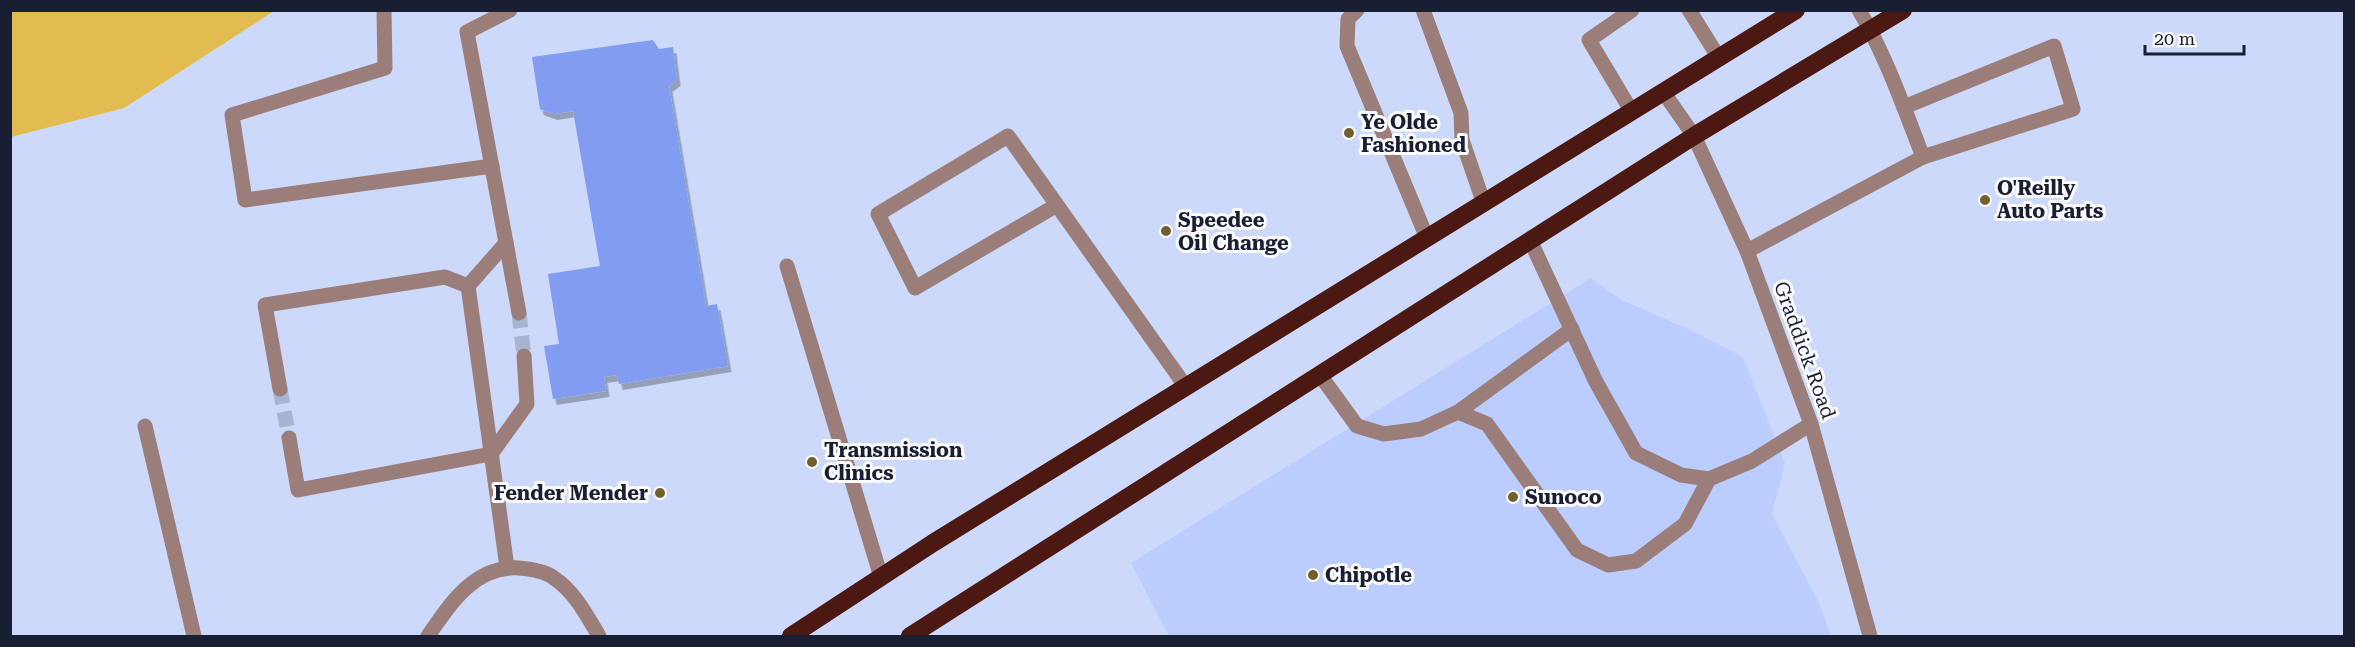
<svg xmlns="http://www.w3.org/2000/svg" width="2355" height="647" viewBox="0 0 2355 647" font-family="'Roboto Serif',serif">
	<style>
		.built { fill: #bbccfe }
		.green { fill: #e2bc51 }
		.building { fill: #819cf0; filter: url(#shadow) }
		.lines { fill: none; stroke-linecap: round; stroke-linejoin: round }
		.minor-tunnel { stroke: #a9b4d3; stroke-width: 15; stroke-dasharray: 15 8; stroke-linecap: butt }
		.minor { stroke: #9b7e79; stroke-width: 15 }
		.highway { stroke: #4c1912; stroke-width: 18 }
		.poi-dot { fill: #715f2d; stroke: #fbfbfb; stroke-width: 2 }
		.labels { text-anchor: middle; stroke-width: 6; stroke-linejoin: round; paint-order: stroke }
		.poi-label { font-size: 20px; font-weight: bold; fill: #181f33; stroke: #fbfbfb; text-anchor: start }
		.street-label { font-size: 20px; fill: #181f33; stroke: #fbfbfb }
	</style>
	<defs>
		<filter id="shadow"><feDropShadow dx="3.5" dy="6" stdDeviation="0" flood-color="#0004"/></filter>
	</defs>
	<rect width="100%" height="100%" fill="#cdd9fb"/>
	<polygon class="built" points="1591,278 1620,299 1690,330 1743,357 1785,463 1772,514 1819,603 1831,636 1169,636 1131,563"/>
	<polygon class="green" points="11,10 274,10 274,11 124,108 11,137"/>
	<polygon class="building" points="653,40 659,49 673,47 677,80 669,86 706,306 717,304 728,366 619,384 617,375 604,377 606,391 553,399 544,346 559,344 548,274 600,266 573,111 554,114 540,109 532,57"/>
	<g class="lines">
		<g class="minor-tunnel">
			<polyline points="519,313 524,356"/>
			<polyline points="280,389 289,438"/>
		</g>
		<g class="minor">
			<polyline points="384,10 385,68 232,115 245,200 492,166"/>
			<polyline points="510,10 467,32 519,313"/>
			<polyline points="1357,10 1348,19 1347,46 1427,238"/>
			<polyline points="1423,10 1461,113 1462,140 1484,204"/>
			<polyline points="1689,10 1719,58"/>
			<polyline points="1664,93 1694,136 1747,251 1811,424 1870,636"/>
			<polyline points="1904,107 2054,46 2073,109 1923,157"/>
			<polyline points="1632,112 1589,40 1632,10"/>
			<polyline points="1057,205 915,288 878,214 1008,136 1186,387"/>
			<polyline points="1530,240 1596,382 1636,453 1681,475 1709,479 1752,461 1811,424"/>
			<polyline points="506,243 468,286 507,567"/>
			<path d="M1747,251l176,-94c-19,-49 -37,-101 -64,-147"/>
			<polyline points="787,266 881,577"/>
			<polyline points="1320,375 1357,426 1384,434 1421,429 1458,412 1572,329"/>
			<polyline points="280,389 265,305 445,277 468,286"/>
			<polyline points="1458,412 1487,424 1577,550 1608,565 1636,561 1685,524 1709,479"/>
			<polyline points="145,426 194,636"/>
			<polyline points="289,438 298,490 491,454 527,404 524,356"/>
			<path d="M428,636c22,-32 47,-71 91,-68 12,1 26,3 35,10 21,14 33,38 45,58"/>
		</g>
		<g class="highway">
			<polyline points="791,636 933,543 1796,10"/>
			<polyline points="910,636 1694,136 1903,10"/>
		</g>
	</g>
	<g class="poi-dot">
		<circle cx="1349" cy="133" r="6"/>
		<circle cx="1985" cy="200" r="6"/>
		<circle cx="1166" cy="231" r="6"/>
		<circle cx="812" cy="462" r="6"/>
		<circle cx="660" cy="493" r="6"/>
		<circle cx="1513" cy="497" r="6"/>
		<circle cx="1313" cy="575" r="6"/>
	</g>
	<g class="labels">
		<g class="poi-label">
			<text x="1361" y="129">Ye Olde<tspan x="1361" dy="23">Fashioned</tspan></text>
			<text x="1997" y="195">O'Reilly<tspan x="1997" dy="23">Auto Parts</tspan></text>
			<text x="1178" y="227">Speedee<tspan x="1178" dy="23">Oil Change</tspan></text>
			<text x="824" y="457">Transmission<tspan x="824" dy="23">Clinics</tspan></text>
			<text x="648" y="500" text-anchor="end">Fender Mender</text>
			<text x="1525" y="504">Sunoco</text>
			<text x="1325" y="582">Chipotle</text>
		</g>
		<g class="street-label">
			<text transform="translate(1805 350) rotate(70)" y="7">Graddick Road</text>
		</g>
	</g>
	<rect width="2355" height="647" fill="none" stroke="#181f33" stroke-width="24"/>
	<path d="M2145 45v9h99v-9" fill="none" stroke="#181f33" stroke-width="3"/>
	<text x="2154" y="45" font-size="18" fill="#181f33" stroke="#fbfbfb" stroke-width="4.5" paint-order="stroke">20 m</text>
</svg>
